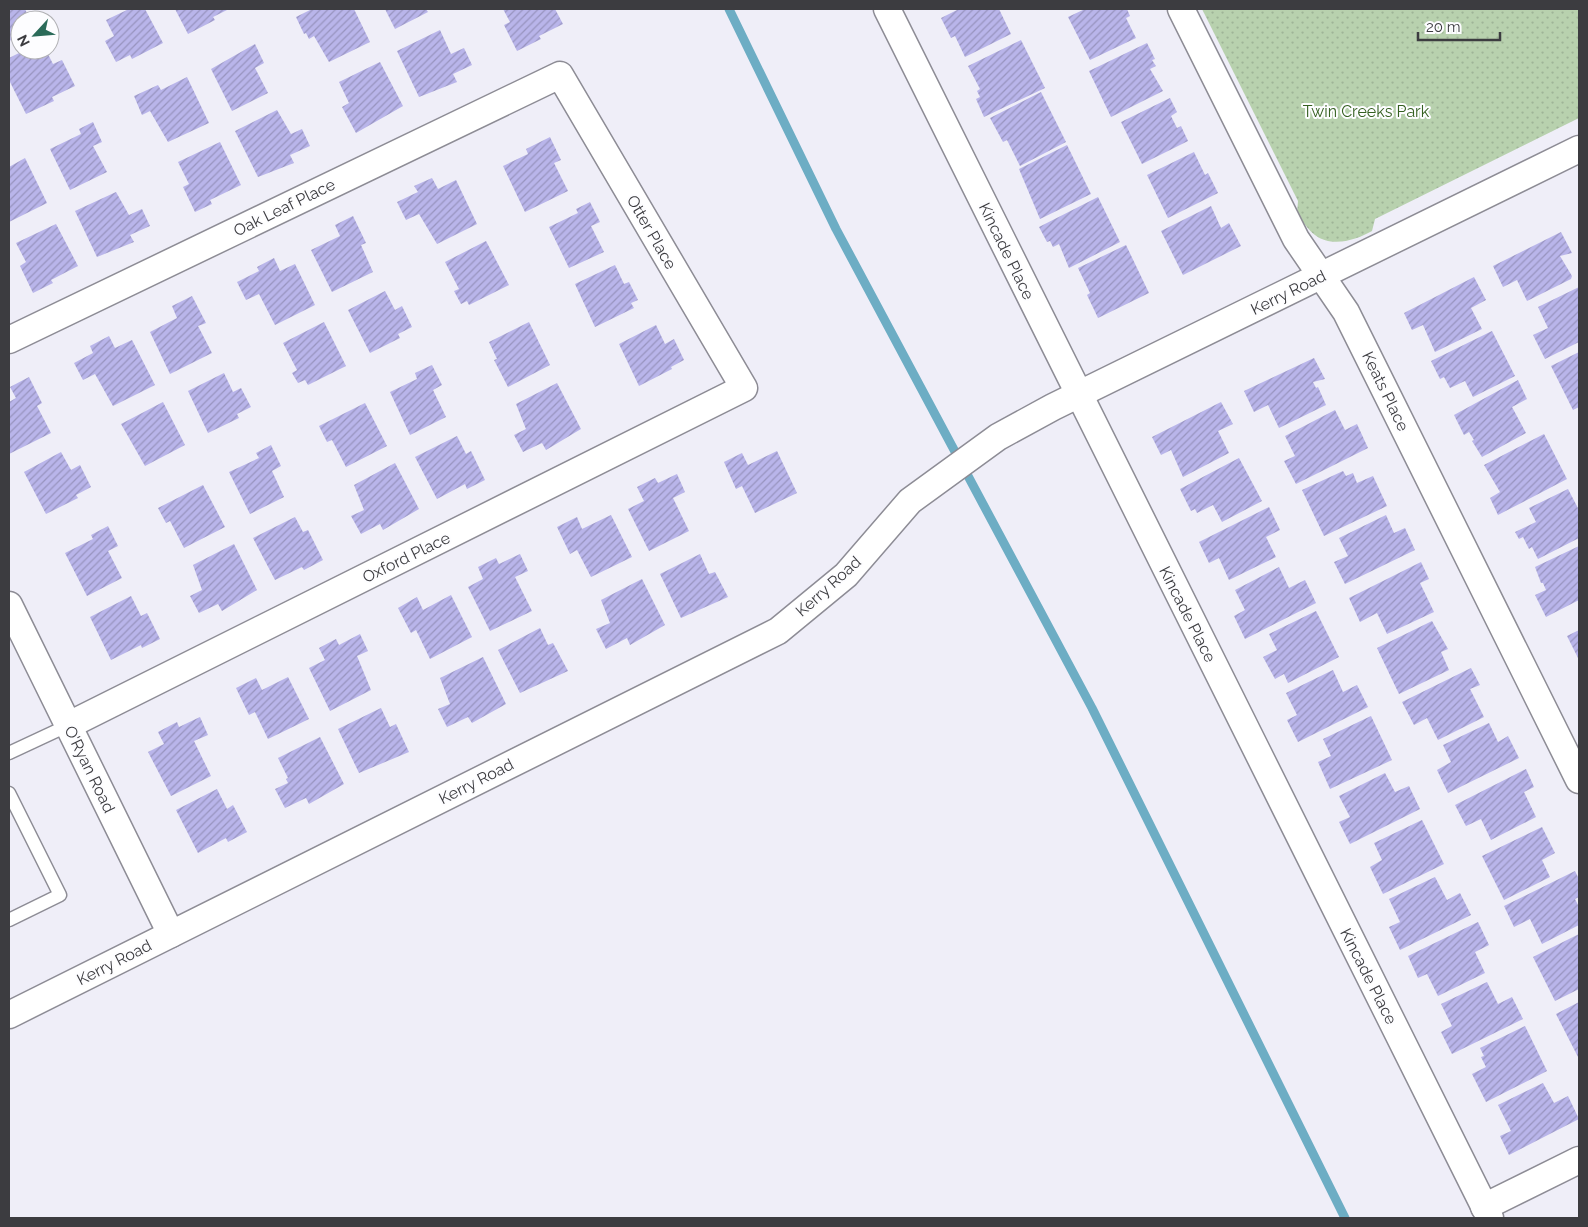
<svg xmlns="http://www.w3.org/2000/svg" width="1588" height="1227" viewBox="0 0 1588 1227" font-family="Raleway,sans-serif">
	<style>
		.park { fill: url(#park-dots) }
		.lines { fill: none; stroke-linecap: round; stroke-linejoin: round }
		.stream { stroke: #6dadc4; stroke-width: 9 }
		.building { fill: url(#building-hatch) }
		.service-casing { stroke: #8d8c95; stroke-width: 15 }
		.minor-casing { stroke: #8d8c95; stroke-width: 29 }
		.service { stroke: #fff; stroke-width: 12 }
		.minor { stroke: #fff; stroke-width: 26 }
		.labels { text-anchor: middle; stroke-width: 4; stroke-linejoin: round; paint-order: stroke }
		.park-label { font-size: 16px; fill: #356021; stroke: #fdfdff }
		.street-label { font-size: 16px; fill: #3c3c40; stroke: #fdfdff }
	</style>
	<defs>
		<pattern id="park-dots" width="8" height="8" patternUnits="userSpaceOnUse" patternTransform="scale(1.25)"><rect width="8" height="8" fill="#b8d1ae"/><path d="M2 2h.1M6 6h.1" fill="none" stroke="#9fb497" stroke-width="1.8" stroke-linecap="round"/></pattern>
		<pattern id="building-hatch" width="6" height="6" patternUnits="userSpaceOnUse" patternTransform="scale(1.25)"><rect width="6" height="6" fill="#b9b5ea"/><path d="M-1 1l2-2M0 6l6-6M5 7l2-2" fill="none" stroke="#9894bf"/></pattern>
	</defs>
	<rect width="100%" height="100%" fill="#efeef8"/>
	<path class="park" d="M1202,9h377v109l-204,101 -3,12c-16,9 -40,17 -57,4 -7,-5 -13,-15 -18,-21l1,-13z"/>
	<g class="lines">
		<polyline class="stream" points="729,9 836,229 1092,708 1345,1218"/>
	</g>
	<g class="building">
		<polygon points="9,9 25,9 30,20 20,20 20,36 9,41"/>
		<polygon points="129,9 145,9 163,43 132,59 130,55 116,62 105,41 114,36 106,20"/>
		<polygon points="175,9 229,9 213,17 215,20 188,34"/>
		<polygon points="312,9 354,9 370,42 329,62 314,36 309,39 306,33 304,34 296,17"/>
		<polygon points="385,9 426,9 428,12 395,29"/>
		<polygon points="503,9 555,9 563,24 539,36 541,39 517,51 504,25 510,22"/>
		<polygon points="959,9 999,9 1011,34 965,57 955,36 951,38 941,18"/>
		<polygon points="1085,9 1127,9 1130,16 1126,18 1136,38 1090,60 1068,17"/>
		<polygon points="440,30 451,54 464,48 472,65 453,74 457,82 419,97 397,51"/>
		<polygon points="1021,40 1045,88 984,117 976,99 980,97 977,91 980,89 968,66"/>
		<polygon points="1147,43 1155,59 1152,60 1156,66 1150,69 1163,91 1111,117 1089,71"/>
		<polygon points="255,44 264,63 255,68 268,93 232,111 211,69"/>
		<polygon points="25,50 46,50 53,64 62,60 75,86 52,97 54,101 26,114 9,80 9,58"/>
		<polygon points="380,62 403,106 356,133 342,107 349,103 339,82"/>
		<polygon points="187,77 209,123 168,142 150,111 142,115 134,96 158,85 161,90"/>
		<polygon points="1041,92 1066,142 1020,166 1007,140 1003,142 990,118"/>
		<polygon points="1170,98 1177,112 1171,116 1177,128 1181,126 1188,141 1142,164 1121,122"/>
		<polygon points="277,110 291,134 302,129 310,146 290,155 294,163 258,177 235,131"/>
		<polygon points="93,122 102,142 93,146 107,172 70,190 50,149 81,134 79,129"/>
		<polygon points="550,137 561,160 554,163 568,191 525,212 503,166 528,154 526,149"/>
		<polygon points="220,142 241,185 210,200 212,204 195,212 183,187 189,184 178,162"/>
		<polygon points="1067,145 1091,194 1040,219 1019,169"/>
		<polygon points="1194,152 1205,175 1208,173 1218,193 1168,218 1147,175"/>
		<polygon points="25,158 47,203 9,222 9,167"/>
		<polygon points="432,178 438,189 456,180 477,224 437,244 419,214 406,220 397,202 418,192 414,186"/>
		<polygon points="116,192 129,215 142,209 150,226 130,235 134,242 97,257 75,211"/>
		<polygon points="1098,197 1120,242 1069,268 1059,244 1053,247 1050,241 1047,242 1039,227"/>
		<polygon points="590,202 600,222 591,226 604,252 569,268 549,227 578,213 576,209"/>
		<polygon points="1211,206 1221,228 1229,223 1241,246 1183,275 1161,231"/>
		<polygon points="353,216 366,243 361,245 373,272 332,292 311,250 340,236 335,225"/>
		<polygon points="56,224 78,266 51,280 53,283 33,293 20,266 26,262 16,243"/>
		<polygon points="1561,232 1572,253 1560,256 1572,276 1571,279 1527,301 1517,280 1503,287 1493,266"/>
		<polygon points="486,241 509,285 469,305 467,301 461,304 454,291 459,289 445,262"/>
		<polygon points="1126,245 1149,293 1098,318 1087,295 1090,293 1078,268"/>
		<polygon points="274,258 280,271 295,264 315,305 275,325 259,294 246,300 237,282 259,271 257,267"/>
		<polygon points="615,265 624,284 629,282 638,300 631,303 634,308 595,327 575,284"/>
		<polygon points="1474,277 1486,300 1471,308 1482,329 1435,352 1423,325 1412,330 1404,313"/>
		<polygon points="1579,287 1579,342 1545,359 1533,335 1548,328 1538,307"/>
		<polygon points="385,291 395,310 402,306 412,327 398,334 400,338 370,353 348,310"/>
		<polygon points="192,296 206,323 198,326 212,353 170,374 150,332 177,318 172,306"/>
		<polygon points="324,322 346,366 308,385 305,380 298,383 292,373 297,370 283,343"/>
		<polygon points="529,322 550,365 508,387 494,360 497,359 489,342"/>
		<polygon points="656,325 665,344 674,339 684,360 671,367 672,369 639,386 619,344"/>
		<polygon points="1492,331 1515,376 1473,397 1465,381 1450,388 1444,377 1440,379 1431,361"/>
		<polygon points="109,336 115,348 132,340 155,385 113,406 95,374 83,380 74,363 93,353 90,346"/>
		<polygon points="1579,352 1579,407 1573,410 1551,366"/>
		<polygon points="1314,358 1325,379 1313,382 1316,388 1318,387 1326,405 1279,428 1268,405 1254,412 1244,391"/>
		<polygon points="432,365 442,385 433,390 446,417 410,435 390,392 417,379 415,373"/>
		<polygon points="224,373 233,392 241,388 251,407 237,414 239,418 208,433 188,391"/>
		<polygon points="29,377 42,403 37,406 51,433 9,454 9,402 16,398 10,387"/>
		<polygon points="1518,380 1527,399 1512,407 1526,433 1482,457 1472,441 1474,440 1469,432 1464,435 1454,415"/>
		<polygon points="557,383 581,429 546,450 542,443 523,452 514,435 526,429 516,404"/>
		<polygon points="163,402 185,445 145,466 121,424"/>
		<polygon points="1221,402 1233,424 1218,431 1229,453 1183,477 1171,450 1161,455 1152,437"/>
		<polygon points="365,403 387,446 346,467 332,440 327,442 319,426"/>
		<polygon points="1335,410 1345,430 1357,424 1368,448 1296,484 1284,461 1295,456 1285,436"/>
		<polygon points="1544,434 1567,479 1498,515 1490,498 1500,492 1484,465"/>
		<polygon points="457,436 466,454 471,451 485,480 467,489 465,484 437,499 415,457"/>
		<polygon points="271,445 281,466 272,471 284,497 250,514 229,472 259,458 256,453"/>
		<polygon points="777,451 797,493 755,513 742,486 736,489 724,462 742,453 748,465"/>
		<polygon points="61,452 71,470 80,465 91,487 76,495 78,498 46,514 24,472"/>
		<polygon points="1239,458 1262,501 1222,522 1213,505 1197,513 1195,509 1191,511 1180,489"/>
		<polygon points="395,463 419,509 383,530 380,524 361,534 351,516 364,510 354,485"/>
		<polygon points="1343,471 1346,476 1353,473 1357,483 1373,476 1387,506 1324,536 1302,490"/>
		<polygon points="677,474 685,492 673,498 689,531 649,551 628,509 644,501 637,487 655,478 658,483"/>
		<polygon points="203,485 225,527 184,548 170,521 166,523 158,508"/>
		<polygon points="1568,489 1579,510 1579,538 1538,559 1532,547 1529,549 1523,537 1519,539 1515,532 1536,522 1529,508"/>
		<polygon points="1269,507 1280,530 1266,537 1276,557 1229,580 1219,558 1209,563 1199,542"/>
		<polygon points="611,515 632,557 591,577 577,550 570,554 557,527 577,517 582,529"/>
		<polygon points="1386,515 1394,533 1405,528 1415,550 1345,584 1334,562 1348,556 1339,538"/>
		<polygon points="295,517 303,532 308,530 323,560 304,570 302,567 275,580 253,538"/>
		<polygon points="108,526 118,546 108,551 122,578 87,596 65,553 93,539 91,535"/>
		<polygon points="234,544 257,590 222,611 218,604 199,613 190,596 202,590 193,565"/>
		<polygon points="1579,546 1579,600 1546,617 1535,595 1546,590 1543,583 1541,583 1535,567"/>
		<polygon points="520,554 528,571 515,577 532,611 490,631 468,587 483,579 478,567 496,558 499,564"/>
		<polygon points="700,554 709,574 715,572 728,597 681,618 660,574"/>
		<polygon points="1421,562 1429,579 1420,583 1434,612 1387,634 1377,613 1360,622 1349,598"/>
		<polygon points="1279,567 1289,588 1305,580 1316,603 1245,639 1234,616 1245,610 1235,590"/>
		<polygon points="642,579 665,625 630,645 627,638 606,649 596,629 610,623 601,600"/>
		<polygon points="451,595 472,637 430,659 416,630 411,633 398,608 417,597 423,610"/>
		<polygon points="131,596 141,616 147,613 160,639 142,648 141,645 111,660 90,617"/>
		<polygon points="1316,611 1339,657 1288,683 1284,674 1275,679 1263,657 1277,650 1269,634"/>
		<polygon points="1432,621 1448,649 1441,652 1449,670 1399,694 1377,648"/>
		<polygon points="540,628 548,645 553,643 568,671 520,693 498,650"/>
		<polygon points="1579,630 1579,660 1567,636"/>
		<polygon points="360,634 368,651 357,656 371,690 330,711 309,668 325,660 319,648 336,639 339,645"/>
		<polygon points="483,657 506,704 472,723 468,717 447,727 438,709 450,704 440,678"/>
		<polygon points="1471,668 1480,685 1470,689 1484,717 1438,740 1427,718 1414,725 1402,702"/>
		<polygon points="1333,670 1343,692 1357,685 1368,707 1298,742 1287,720 1297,715 1286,693"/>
		<polygon points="288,677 309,719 268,739 255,712 249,715 236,688 256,678 262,690"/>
		<polygon points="381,708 390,727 396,724 409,752 359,773 338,729"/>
		<polygon points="1371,716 1392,760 1330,789 1318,762 1331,756 1323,739"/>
		<polygon points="200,717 208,735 194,741 211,776 171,796 148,752 164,744 158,732 177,722 179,727"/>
		<polygon points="1489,723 1498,742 1508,736 1519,758 1448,793 1437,770 1451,762 1443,745"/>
		<polygon points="320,737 344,784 309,804 306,798 285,808 275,789 288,783 286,779 288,778 278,758"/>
		<polygon points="1526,769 1534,787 1524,792 1536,817 1491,840 1481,819 1466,826 1455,805"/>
		<polygon points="1385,773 1395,792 1409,786 1420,809 1350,844 1339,822 1350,817 1339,796"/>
		<polygon points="217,789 227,809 233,805 247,832 228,842 226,838 198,853 176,810"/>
		<polygon points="1422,820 1444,864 1383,894 1370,867 1382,860 1374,843"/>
		<polygon points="1542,827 1555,853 1542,860 1550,877 1504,900 1482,856"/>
		<polygon points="1575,871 1579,879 1579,897 1575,899 1579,907 1579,925 1542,944 1530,919 1514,927 1504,906"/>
		<polygon points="1435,877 1447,900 1460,893 1471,915 1400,950 1389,927 1400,922 1389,899"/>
		<polygon points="1478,922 1489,945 1475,952 1485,973 1438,996 1427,974 1418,978 1408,956"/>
		<polygon points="1579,934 1579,989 1555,1001 1533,957"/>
		<polygon points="1487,982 1498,1004 1512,997 1523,1019 1452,1054 1441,1032 1452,1026 1441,1004"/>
		<polygon points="1579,1002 1579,1056 1578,1057 1556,1014"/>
		<polygon points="1525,1026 1547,1071 1486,1102 1472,1074 1486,1067 1481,1057 1484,1056 1480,1048"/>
		<polygon points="1543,1083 1554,1103 1568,1096 1579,1119 1509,1155 1500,1136 1511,1131 1498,1105"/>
	</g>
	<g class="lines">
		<defs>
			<g id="service">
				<polyline points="9,753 69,725"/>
				<polyline points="9,793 60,895 9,920"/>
			</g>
			<g id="minor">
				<polyline points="887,9 1490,1218"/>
				<polyline points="1181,9 1296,239 1346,312 1579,780"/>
				<polyline points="9,340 560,75 744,388 69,725"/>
				<polyline points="9,605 171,934"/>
				<polyline points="9,1015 778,631 846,575 910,501 998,437 1053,407 1579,149"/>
				<polyline points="1484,1207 1579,1160"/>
			</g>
		</defs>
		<use href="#service" class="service-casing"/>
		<use href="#minor" class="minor-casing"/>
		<use href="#service" class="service"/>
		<use href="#minor" class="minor"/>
	</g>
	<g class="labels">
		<g class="park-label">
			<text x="1366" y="117">Twin Creeks Park</text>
		</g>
		<g class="street-label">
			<text transform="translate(284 207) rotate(-26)" y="6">Oak Leaf Place</text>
			<text transform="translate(652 232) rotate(60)" y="6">Otter Place</text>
			<text transform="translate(1007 251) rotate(64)" y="6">Kincade Place</text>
			<text transform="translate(1288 292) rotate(-26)" y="6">Kerry Road</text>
			<text transform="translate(1386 391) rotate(64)" y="6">Keats Place</text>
			<text transform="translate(406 557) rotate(-26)" y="6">Oxford Place</text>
			<text transform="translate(828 586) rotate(-42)" y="6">Kerry Road</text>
			<text transform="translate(1188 614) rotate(63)" y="6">Kincade Place</text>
			<text transform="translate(90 769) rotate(64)" y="6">O'Ryan Road</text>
			<text transform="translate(476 781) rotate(-27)" y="6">Kerry Road</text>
			<text transform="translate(114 962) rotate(-27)" y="6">Kerry Road</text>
			<text transform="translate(1369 976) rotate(63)" y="6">Kincade Place</text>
		</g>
	</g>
	<rect width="1588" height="1227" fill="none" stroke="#3c3c40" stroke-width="20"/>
	<g transform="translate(35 35) rotate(244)"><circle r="24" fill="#fdfdff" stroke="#b0b0b3"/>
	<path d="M0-4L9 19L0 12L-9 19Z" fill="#2b6b59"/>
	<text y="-8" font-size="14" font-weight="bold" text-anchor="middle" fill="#3c3c40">N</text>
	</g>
	<path d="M1418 32v8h82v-8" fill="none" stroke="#3c3c40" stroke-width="2.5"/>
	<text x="1426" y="32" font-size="15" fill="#3c3c40" stroke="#fdfdff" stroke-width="4" paint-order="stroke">20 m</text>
</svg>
